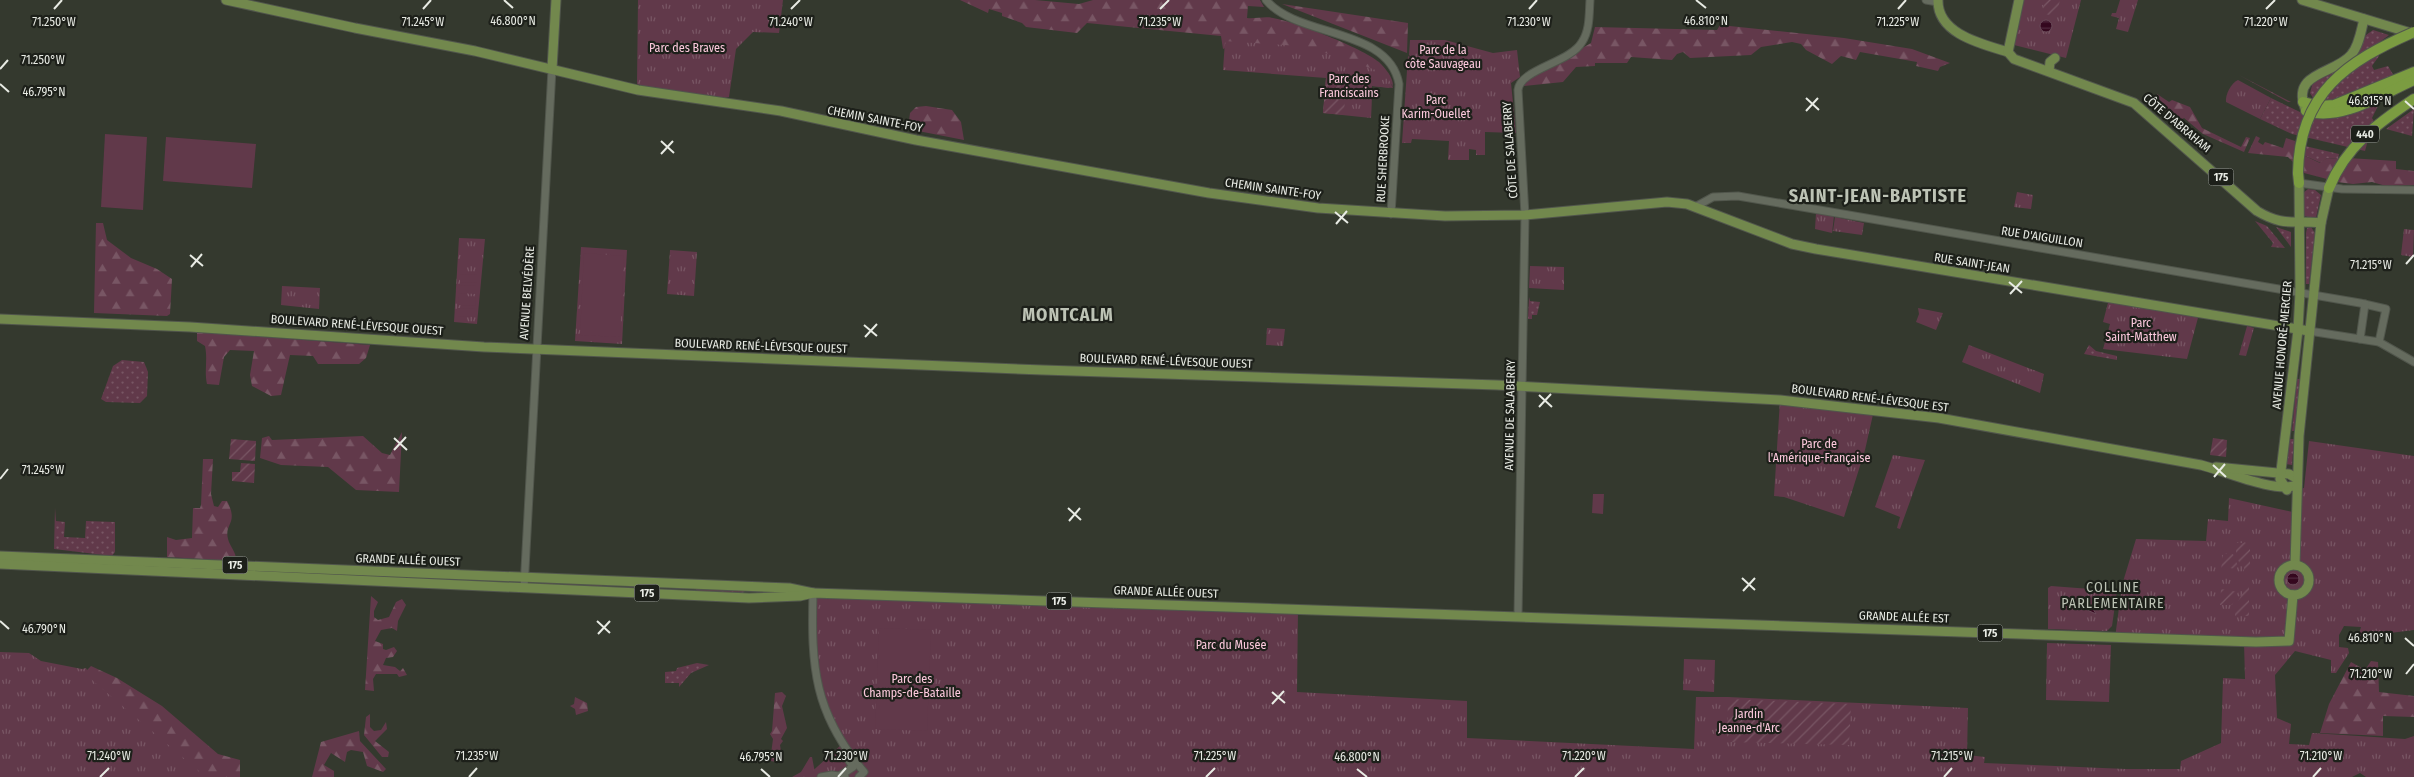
<svg xmlns="http://www.w3.org/2000/svg" width="2414" height="777" viewBox="0 0 2414 777" font-family="'Fira Sans Condensed',sans-serif">
	<style>
		.grass { fill: url(#grass-dots) }
		.forest { fill: url(#forest-firs) }
		.park { fill: url(#park-tufts) }
		.garden { fill: url(#garden-furrows) }
		.pitch { fill: #61394a }
		.water { fill: url(#water-rules); stroke: #6a4b59 }
		.lines { fill: none; stroke-linecap: round; stroke-linejoin: round }
		.minor-casing { stroke: #51564c; stroke-width: 9 }
		.major-casing { stroke: #51564c; stroke-width: 11 }
		.highway-casing { stroke: #51564c; stroke-width: 12 }
		.minor { stroke: #656b5e; stroke-width: 7 }
		.major { stroke: #72884d; stroke-width: 9 }
		.highway { stroke: #7b9c41; stroke-width: 10 }
		.highway-bridge-casing { stroke: #51564c; stroke-width: 12; stroke-linecap: butt }
		.highway-bridge { stroke: #7b9c41; stroke-width: 10 }
		.ticks { fill: none; stroke: #e8ebe4; stroke-width: 2 }
		.labels { text-anchor: middle; stroke-width: 4.5; stroke-linejoin: round; paint-order: stroke }
		.shield { fill: #1d201a; stroke: #abaea7; stroke-width: 1 }
		.shield-label { font-size: 11px; font-weight: bold; fill: #e8ebe4 }
		.park-label { font-size: 12px; fill: #fecade; stroke: #1d201a }
		.street-label { font-size: 12px; fill: #e8ebe4; stroke: #1d201a }
		.neighbourhood-label { font-size: 14px; letter-spacing: 1px; fill: #bdc3b5; stroke: #1d201a }
		.district-label { font-size: 18px; font-weight: bold; letter-spacing: 1px; fill: #bdc3b5; stroke: #1d201a }
		.ticks-label { font-size: 12px; text-anchor: middle; fill: #e8ebe4; stroke: #1d201a; stroke-width: 4.5; stroke-linejoin: round; paint-order: stroke }
	</style>
	<defs>
		<pattern id="grass-dots" width="8" height="8" patternUnits="userSpaceOnUse" patternTransform="scale(1.25)"><rect width="8" height="8" fill="#61394a"/><path d="M2 2h.1M6 6h.1" fill="none" stroke="#785664" stroke-width="1.8" stroke-linecap="round"/></pattern>
		<pattern id="forest-firs" width="22" height="20" patternUnits="userSpaceOnUse" patternTransform="scale(1.25)"><rect width="22" height="20" fill="#61394a"/><path d="M5 1l3.5 6h-7zM16 11l3.5 6h-7z" fill="#785664"/></pattern>
		<pattern id="park-tufts" width="24" height="20" patternUnits="userSpaceOnUse" patternTransform="scale(1.25)"><rect width="24" height="20" fill="#61394a"/><path d="M3 7l-1-3M5 7V3M7 7l1-3M15 17l-1-3M17 17v-4M19 17l1-3" fill="none" stroke="#785664"/></pattern>
		<pattern id="garden-furrows" width="10" height="10" patternUnits="userSpaceOnUse" patternTransform="scale(1.25)"><rect width="10" height="10" fill="#61394a"/><path d="M-1 1l2-2M0 10L10 0M9 11l2-2" fill="none" stroke="#785664"/></pattern>
		<pattern id="water-rules" width="6" height="5" patternUnits="userSpaceOnUse" patternTransform="scale(1.25)"><rect width="6" height="5" fill="#34071e"/><path d="M0 2.5h6" fill="none" stroke="#512b3f"/></pattern>
	</defs>
	<rect width="100%" height="100%" fill="#34392e"/>
	<g class="grass">
		<path d="M2373,30l16,5 -12,9 2,12 -7,10 2,4 14,-4 6,10c-24,10 -55,31 -81,22l-3,-5 3,-11 42,-22 11,-25z"/>
		<polygon points="2239,75 2291,102 2288,102"/>
		<polygon points="2271,98 2302,113 2381,100 2372,118 2379,129 2368,140 2365,151 2292,134 2260,119"/>
		<polygon points="2414,109 2412,136 2386,129"/>
		<polygon points="2305,146 2339,154 2338,159 2327,158 2321,163 2303,155"/>
		<polygon points="2308,189 2315,190 2321,195 2316,218 2304,216 2303,193"/>
		<polygon points="2255,221 2267,226 2285,248 2271,247 2273,243"/>
		<polygon points="2276,227 2291,232 2291,247"/>
		<polygon points="2311,227 2315,233 2309,284 2306,284 2306,233 2307,228"/>
		<polygon points="1529,297 1530,301 1540,302 1537,315 1532,315 1532,319 1528,319"/>
		<polygon points="2089,345 2096,351 2117,356 2117,360 2084,354"/>
		<polygon points="122,360 144,362 148,372 147,396 140,403 106,402 101,399 113,366"/>
		<polygon points="2297,379 2300,379 2295,431 2292,431"/>
		<polygon points="2289,439 2294,439 2292,465 2286,464"/>
		<polygon points="55,508 56,521 65,522 64,537 85,538 86,521 115,522 115,552 112,556 54,549"/>
		<polygon points="529,582 602,583 602,586 600,588 530,584"/>
		<polygon points="695,588 745,590 745,591 743,593 697,591"/>
		<polygon points="697,663 709,665 691,673 679,687 679,683 665,683 665,672 676,671 677,668"/>
	</g>
	<g class="forest">
		<path d="M960,0h75l44,4 14,-4h167l4,7 -16,-1 -1,12c8,1 18,-2 26,0 23,4 89,30 106,44 7,7 15,16 14,26l-1,-4 -3,4 -17,-2 -1,32 -9,-35 -133,-37 -6,3 -2,-13 -134,-13 -10,10 -51,-6 -4,-4 -20,-7v-3l-13,-4 -1,4z"/>
		<polygon points="1282,4 1408,23 1407,53"/>
		<polygon points="1720,25 1844,38 1912,49 1950,63 1940,67 1938,71 1916,66 1917,62 1860,52 1856,60 1841,56 1832,64 1806,50 1801,44 1792,42 1761,47 1751,55 1690,58 1683,52 1677,54 1672,60 1631,57 1627,63 1595,63 1595,66 1576,67 1563,82 1523,86 1524,82 1591,43 1595,27 1717,30"/>
		<polygon points="2157,94 2169,102 2172,100 2190,107 2202,128 2241,147 2246,137 2250,138 2244,152 2203,134 2184,118 2181,120 2171,112 2156,107"/>
		<polygon points="926,106 952,110 961,122 964,140 908,129 910,113 916,107"/>
		<polygon points="2256,136 2260,138 2258,142 2263,145 2265,142 2283,148 2286,138 2295,141 2294,163 2288,157 2248,153"/>
		<polygon points="2303,155 2320,163 2327,158 2338,159 2327,179 2304,173"/>
		<polygon points="2348,158 2396,161 2396,169 2414,171 2414,185 2386,186 2372,182 2353,184 2337,182"/>
		<polygon points="96,223 103,223 107,240 131,258 157,269 172,279 170,314 167,316 94,313"/>
		<path d="M197,332l173,13 -4,13 -7,6h-41l-5,-8 -23,-1 -9,40 -10,1 -19,-10 -2,-11 4,-24 -24,-1 -6,7 -5,28 -12,-1c-3,-13 1,-24 -2,-38l-8,-5z"/>
		<polygon points="402,432 399,492 356,490 328,467 281,465 260,458 262,438 269,436 272,440 363,436 382,453 390,455"/>
		<path d="M203,459h10l-2,35 3,12 4,1 4,-6h5c12,23 -3,22 1,38 2,8 9,14 8,22l-69,-4v-20l9,3 16,-2 1,-30h7l1,-3z"/>
		<polygon points="371,596 378,602 374,611 374,617 378,620 389,617 396,602 402,599 406,605 398,621 397,631 392,628 381,630 375,641 383,644 383,649 386,650 394,647 397,651 393,657 386,658 383,665 395,667 400,671 403,668 407,675 399,677 397,674 376,674 373,679 374,691 365,690"/>
		<polygon points="0,652 23,659 28,653 38,662 86,671 91,666 117,678 162,706 218,754 240,760 240,777 0,777"/>
		<polygon points="2371,661 2378,662 2379,692 2414,696 2414,717 2383,716 2383,736 2320,733 2329,704 2351,662 2365,670"/>
		<polygon points="782,692 786,696 782,706 787,728 781,739 783,741 780,745 783,763 764,760 754,754 758,750 771,754 773,739 770,734 772,731 775,693"/>
		<polygon points="575,697 587,703 588,711 576,715 575,709 570,706 574,704"/>
		<polygon points="370,714 370,727 374,731 381,730 386,722 387,729 375,741 389,752 388,757 382,757 364,735 366,717"/>
		<polygon points="359,731 360,741 386,769 383,772 367,766 363,752 351,750 347,752 345,762 331,753 324,765 334,771 334,777 312,777 321,742"/>
		<polygon points="810,757 812,757 815,773 811,777 792,777 801,772"/>
	</g>
	<g class="park">
		<polygon points="638,0 783,0 779,33 753,32 736,49 729,97 711,100 659,93 637,84"/>
		<polygon points="2023,0 2081,0 2066,58 2014,45 2013,36"/>
		<polygon points="2120,0 2138,0 2128,32 2116,29 2119,18 2111,16 2112,13 2116,13"/>
		<polygon points="1410,40 1445,40 1493,53 1517,50 1520,77 1511,83 1516,133 1485,132 1485,155 1476,155 1476,150 1469,149 1469,160 1448,160 1449,141 1412,139 1411,143 1402,143 1408,56 1419,63 1409,55"/>
		<polygon points="1225,41 1298,46 1341,57 1386,74 1393,88 1372,86 1371,118 1323,113 1326,78 1223,70"/>
		<path d="M2238,80l33,18 -11,21 -34,-17c-1,-7 5,-19 12,-22z"/>
		<polygon points="2017,192 2033,195 2031,209 2014,207"/>
		<polygon points="1816,213 1834,216 1832,233 1815,229"/>
		<polygon points="1835,217 1864,223 1862,235 1833,231"/>
		<polygon points="2404,229 2414,230 2413,257 2401,255"/>
		<polygon points="459,238 485,239 477,324 454,322"/>
		<polygon points="581,247 627,250 622,344 575,341"/>
		<polygon points="670,250 697,252 694,296 667,294"/>
		<polygon points="1530,266 1564,267 1564,290 1529,288"/>
		<polygon points="282,286 320,288 319,309 281,305"/>
		<polygon points="2109,299 2199,314 2187,359 2103,349 2110,324 2103,322"/>
		<polygon points="1918,308 1943,313 1936,330 1916,322 1919,314"/>
		<polygon points="2247,326 2254,328 2246,356 2239,355"/>
		<polygon points="1267,328 1285,329 1283,346 1266,345"/>
		<polygon points="1969,345 2044,374 2040,393 1962,362"/>
		<polygon points="1780,400 1874,410 1865,450 1844,517 1784,497 1774,496"/>
		<polygon points="2309,441 2414,456 2414,630 2358,637 2361,627 2344,626 2339,635 2339,647 2348,648 2349,653 2336,673 2331,673 2331,660 2295,651 2275,675 2277,718 2291,724 2289,744 2309,745 2312,733 2405,739 2414,736 2414,777 2366,777 2360,773 2352,777 806,777 840,746 825,717 816,690 815,592 1298,609 1297,692 1467,701 1467,738 1694,749 1696,697 1728,697 1968,708 1967,755 1985,757 1984,763 2126,769 2180,769 2181,761 2221,743 2223,678 2245,679 2244,642 2115,638 2122,585 2136,539 2206,541 2208,519 2228,521 2229,498 2297,513 2298,489 2304,488"/>
		<polygon points="1893,455 1925,460 1900,529 1897,528 1900,517 1875,507"/>
		<polygon points="2051,586 2117,591 2112,626 2107,631 2048,629 2048,588"/>
		<polygon points="2047,643 2111,645 2109,702 2046,700"/>
		<polygon points="0,652 29,653 41,661 82,669 86,668 92,680 206,777 0,777"/>
		<polygon points="1684,659 1715,660 1714,692 1683,690"/>
	</g>
	<g class="garden">
		<polygon points="2045,0 2060,0 2056,17 2042,13"/>
		<polygon points="1326,78 1346,80 1344,115 1323,113"/>
		<polygon points="2213,438 2227,440 2226,457 2210,455"/>
		<polygon points="231,439 256,441 255,461 229,459"/>
		<polygon points="241,463 255,464 254,483 232,481 232,472 240,472"/>
		<polygon points="2236,543 2250,543 2250,573 2244,572 2244,567 2241,566 2236,556"/>
		<polygon points="2223,554 2233,554 2238,566 2235,569 2225,567 2221,570"/>
		<polygon points="2247,585 2249,585 2249,616 2235,616 2235,607"/>
		<polygon points="2221,589 2238,592 2232,605 2220,605"/>
		<polygon points="1728,699 1851,704 1849,745 1727,742"/>
	</g>
	<g class="pitch">
		<polygon points="105,134 147,137 143,210 101,207"/>
		<polygon points="166,137 256,144 252,188 163,181"/>
		<polygon points="584,253 624,256 620,337 580,335"/>
		<polygon points="460,274 477,275 477,283 460,282"/>
		<polygon points="459,285 476,286 476,294 459,293"/>
		<polygon points="459,297 476,297 475,306 458,305"/>
		<polygon points="458,308 475,309 475,317 458,316"/>
		<polygon points="1593,494 1604,494 1603,514 1592,513"/>
		<polygon points="879,628 931,630 927,731 875,729"/>
	</g>
	<g class="water">
		<circle cx="2046" cy="26" r="6"/>
		<circle cx="2293" cy="579" r="6"/>
		<polygon points="2083,597 2088,600 2096,614 2083,608 2079,600"/>
	</g>
	<g class="lines">
		<defs>
			<g id="minor">
				<path d="M1266,0c31,38 123,27 133,84l-8,130"/>
				<polyline points="1926,0 1938,2"/>
				<polyline points="2299,183 2342,189 2414,190"/>
				<polyline points="1695,207 1713,197 1738,196 2360,303 2386,309 2379,342"/>
				<polyline points="2309,331 2379,342 2414,362"/>
				<polyline points="2360,339 2365,304"/>
				<polyline points="524,588 552,69"/>
				<path d="M813,593c-2,74 1,120 51,179l-5,5"/>
				<path d="M1518,616l7,-401 -7,-125c2,-21 52,-27 64,-48 8,-12 7,-28 8,-42"/>
				<polyline points="841,775 853,767 848,759"/>
				<polyline points="821,777 832,775 845,777"/>
			</g>
			<g id="major">
				<polyline points="226,0 355,28 475,51 638,90 781,111 916,140 1209,193 1318,208 1445,216 1525,215 1667,202 1687,204 1792,244 1816,249 2309,331"/>
				<path d="M1938,0c-1,34 44,44 70,52"/>
				<polyline points="2302,0 2414,34"/>
				<path d="M2008,52l6,7 120,44 123,108c27,16 35,9 64,12"/>
				<polyline points="2008,52 2019,0"/>
				<polyline points="552,69 556,0"/>
				<polyline points="2049,71 2050,62 2055,58"/>
				<path d="M2305,108c-14,-36 30,-34 46,-53 8,-9 10,-24 13,-36"/>
				<path d="M0,319l190,8 294,20 559,23 454,15 283,15 159,18 262,47c21,5 76,29 95,20"/>
				<polyline points="2216,467 2289,474 2296,478"/>
				<polyline points="2287,490 2280,479 2298,330 2300,292 2299,183"/>
				<polyline points="0,556 789,588 813,593"/>
				<polyline points="0,564 749,598 800,596 813,593 2256,642 2289,641 2293,595"/>
				<polyline points="2295,565 2299,436 2321,223 2329,188"/>
				<circle cx="2294" cy="580" r="15"/>
			</g>
			<g id="highway">
				<polyline points="2303,102 2320,106 2334,105 2414,72"/>
				<path d="M2306,111c36,11 76,-17 108,-31"/>
				<polyline points="2298,173 2299,183"/>
				<path d="M2329,188c17,-42 49,-65 85,-89"/>
			</g>
		</defs>
		<use href="#minor" class="minor-casing"/>
		<use href="#major" class="major-casing"/>
		<use href="#highway" class="highway-casing"/>
		<use href="#minor" class="minor"/>
		<use href="#major" class="major"/>
		<use href="#highway" class="highway"/>
		<defs>
			<path id="highway-bridge" d="M2298,173c1,-80 49,-112 116,-141"/>
		</defs>
		<use href="#highway-bridge" class="highway-bridge-casing"/>
		<use href="#highway-bridge" class="highway-bridge"/>
	</g>
	<path class="ticks" d="M504,0l9,8M1696,0l10,8M54,9l8,-9M423,9l8,-9M791,9l9,-9M1160,9l9,-9M1529,9l8,-9M1898,9l8,-9M2266,9l9,-9M0,69l8,-9M0,84l9,8M1806,98l13,12M2405,101l9,8M1806,111l12,-13M661,141l13,12M661,154l12,-13M1335,212l13,11M1336,224l11,-13M190,255l13,11M2406,264l8,-9M191,267l11,-13M2009,282l13,11M2010,294l12,-13M864,325l13,11M865,337l12,-13M1539,395l13,12M1539,407l12,-13M394,438l13,12M394,450l12,-13M2213,465l13,12M2214,477l11,-13M0,479l8,-10M1068,508l13,12M1069,521l11,-13M1742,578l13,12M1743,591l12,-13M0,621l9,8M597,621l13,12M598,634l12,-13M2405,638l9,8M2406,674l8,-10M1272,692l13,11M1272,704l12,-13M761,769l9,8M1357,769l10,8M100,777l9,-9M469,777l8,-9M838,777l8,-9M1206,777l9,-9M1575,777l9,-9M1944,777l8,-9M2313,777l8,-9"/>
	<g class="labels">
		<g class="shield">
			<rect x="2351" y="125.5" width="28" height="17" rx="4"/>
			<rect x="2208.5" y="168.5" width="25" height="17" rx="4"/>
			<rect x="222.5" y="556.5" width="25" height="17" rx="4"/>
			<rect x="634.5" y="584.5" width="25" height="17" rx="4"/>
			<rect x="1046.5" y="592.5" width="25" height="17" rx="4"/>
			<rect x="1977.5" y="624.5" width="25" height="17" rx="4"/>
		</g>
		<g class="shield-label">
			<text x="2365" y="138">440</text>
			<text x="2221" y="181">175</text>
			<text x="235" y="569">175</text>
			<text x="647" y="597">175</text>
			<text x="1059" y="605">175</text>
			<text x="1990" y="637">175</text>
		</g>
		<g class="park-label">
			<text x="687" y="52">Parc des Braves</text>
			<text x="1443" y="54">Parc de la<tspan x="1443" dy="14">côte Sauvageau</tspan></text>
			<text x="1349" y="83">Parc des<tspan x="1349" dy="14">Franciscains</tspan></text>
			<text x="1436" y="104">Parc<tspan x="1436" dy="14">Karim-Ouellet</tspan></text>
			<text x="2141" y="327">Parc<tspan x="2141" dy="14">Saint-Matthew</tspan></text>
			<text x="1819" y="448">Parc de<tspan x="1819" dy="14">l'Amérique-Française</tspan></text>
			<text x="1231" y="649">Parc du Musée</text>
			<text x="912" y="683">Parc des<tspan x="912" dy="14">Champs-de-Bataille</tspan></text>
			<text x="1749" y="718">Jardin<tspan x="1749" dy="14">Jeanne-d'Arc</tspan></text>
		</g>
		<g class="street-label">
			<text transform="translate(875 119) rotate(11)" y="4">CHEMIN SAINTE-FOY</text>
			<text transform="translate(2177 123) rotate(40)" y="4">CÔTE D'ABRAHAM</text>
			<text transform="translate(1510 150) rotate(-94)" y="4">CÔTE DE SALABERRY</text>
			<text transform="translate(1383 159) rotate(-87)" y="4">RUE SHERBROOKE</text>
			<text transform="translate(1273 189) rotate(8)" y="4">CHEMIN SAINTE-FOY</text>
			<text transform="translate(2042 237) rotate(9)" y="4">RUE D'AIGUILLON</text>
			<text transform="translate(1972 263) rotate(9)" y="4">RUE SAINT-JEAN</text>
			<text transform="translate(527 293) rotate(-86)" y="4">AVENUE BELVÉDÈRE</text>
			<text transform="translate(357 325) rotate(4)" y="4">BOULEVARD RENÉ-LÉVESQUE OUEST</text>
			<text transform="translate(2282 345) rotate(-85)" y="4">AVENUE HONORÉ-MERCIER</text>
			<text transform="translate(761 346) rotate(2)" y="4">BOULEVARD RENÉ-LÉVESQUE OUEST</text>
			<text transform="translate(1166 361) rotate(2)" y="4">BOULEVARD RENÉ-LÉVESQUE OUEST</text>
			<text transform="translate(1870 398) rotate(7)" y="4">BOULEVARD RENÉ-LÉVESQUE EST</text>
			<text transform="translate(1510 415) rotate(-89)" y="4">AVENUE DE SALABERRY</text>
			<text transform="translate(408 560) rotate(2)" y="4">GRANDE ALLÉE OUEST</text>
			<text transform="translate(1166 592) rotate(2)" y="4">GRANDE ALLÉE OUEST</text>
			<text transform="translate(1904 617) rotate(2)" y="4">GRANDE ALLÉE EST</text>
		</g>
		<g class="neighbourhood-label">
			<text x="2113" y="592">COLLINE<tspan x="2113" dy="16">PARLEMENTAIRE</tspan></text>
		</g>
		<g class="district-label">
			<text x="1878" y="202">SAINT-JEAN-BAPTISTE</text>
			<text x="1068" y="321">MONTCALM</text>
		</g>
	</g>
	<g class="ticks-label">
		<text x="513" y="25">46.800°N</text>
		<text x="1706" y="25">46.810°N</text>
		<text x="54" y="26">71.250°W</text>
		<text x="423" y="26">71.245°W</text>
		<text x="791" y="26">71.240°W</text>
		<text x="1160" y="26">71.235°W</text>
		<text x="1529" y="26">71.230°W</text>
		<text x="1898" y="26">71.225°W</text>
		<text x="2266" y="26">71.220°W</text>
		<text x="43" y="64">71.250°W</text>
		<text x="44" y="96">46.795°N</text>
		<text x="2370" y="105">46.815°N</text>
		<text x="2371" y="269">71.215°W</text>
		<text x="43" y="474">71.245°W</text>
		<text x="44" y="633">46.790°N</text>
		<text x="2370" y="642">46.810°N</text>
		<text x="2371" y="678">71.210°W</text>
		<text x="109" y="760">71.240°W</text>
		<text x="477" y="760">71.235°W</text>
		<text x="846" y="760">71.230°W</text>
		<text x="1215" y="760">71.225°W</text>
		<text x="1584" y="760">71.220°W</text>
		<text x="1952" y="760">71.215°W</text>
		<text x="2321" y="760">71.210°W</text>
		<text x="761" y="761">46.795°N</text>
		<text x="1357" y="761">46.800°N</text>
	</g>
</svg>
